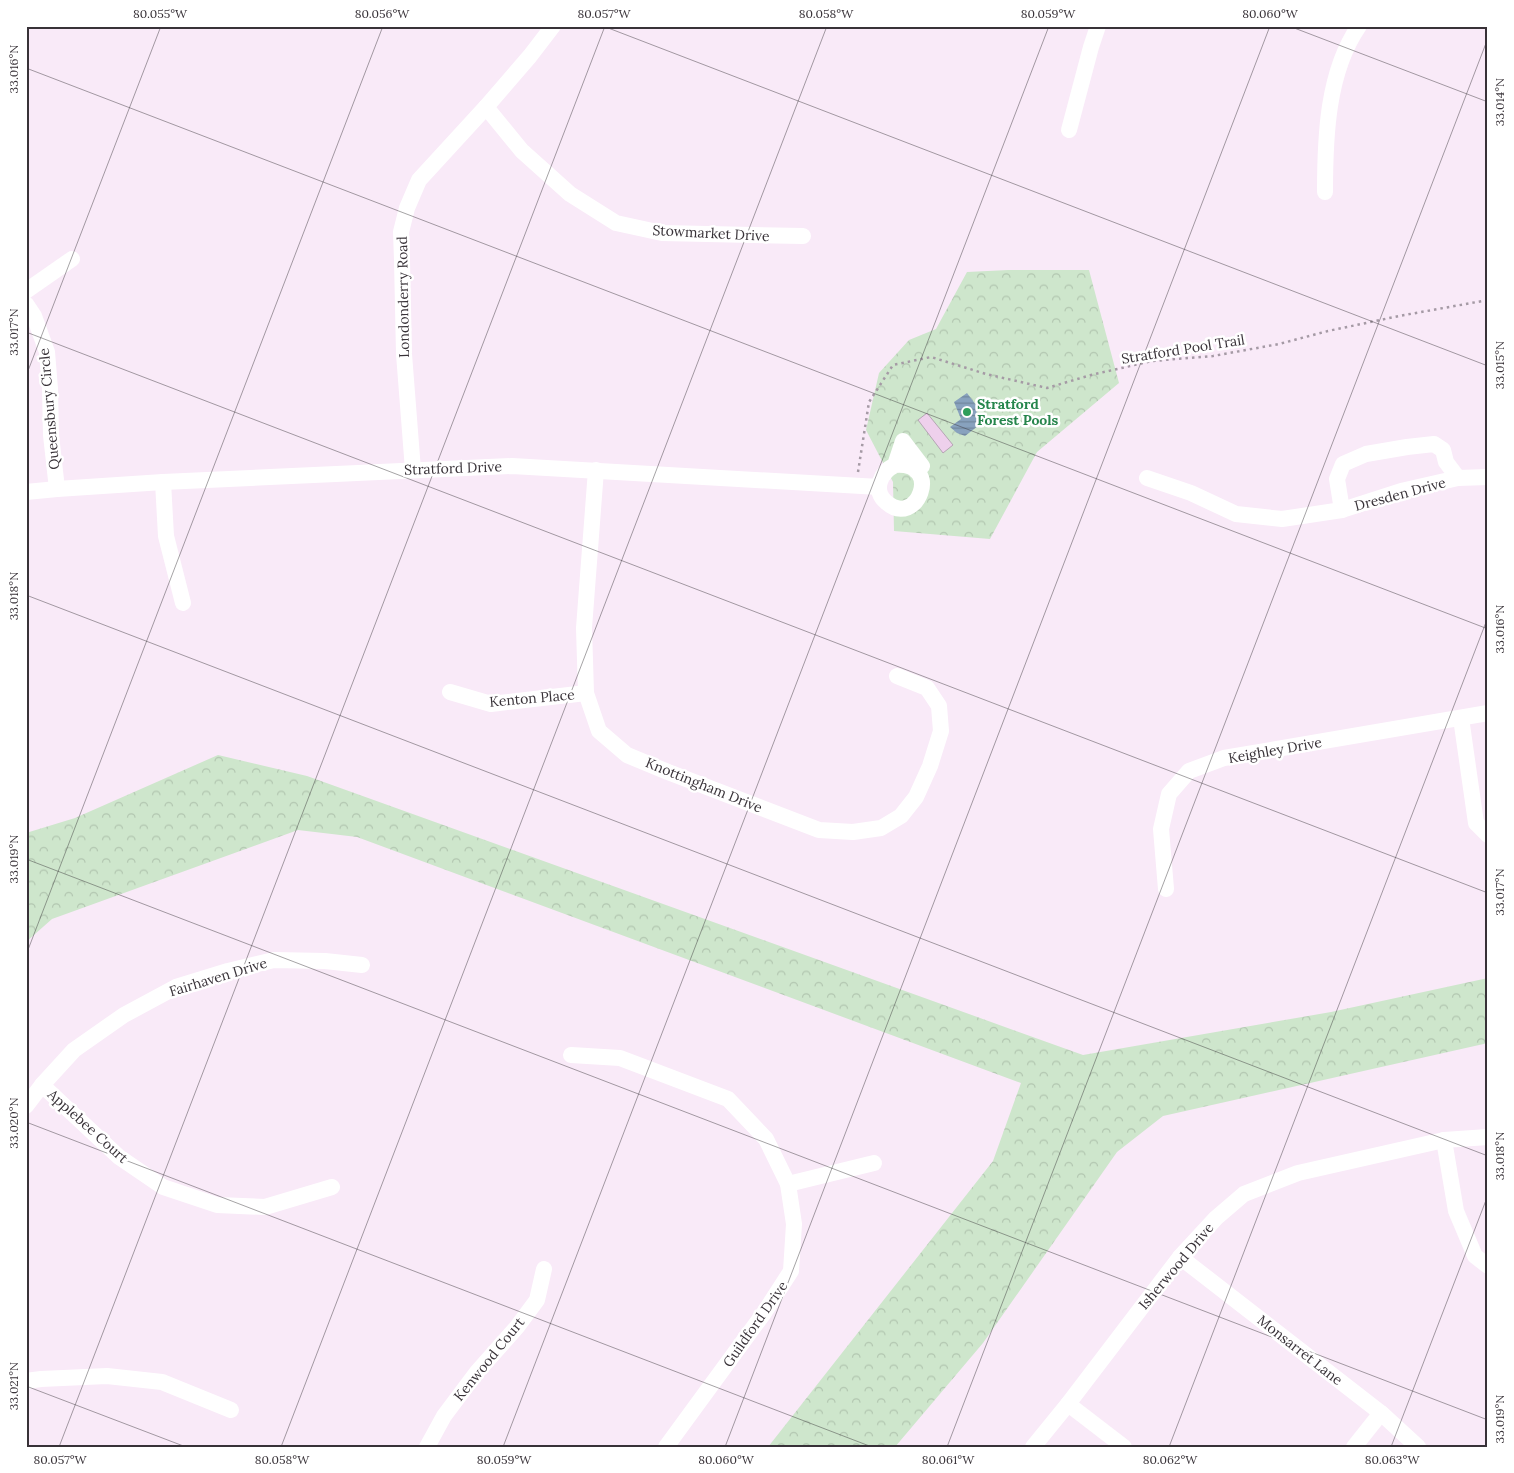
<svg xmlns="http://www.w3.org/2000/svg" width="1514" height="1473" viewBox="0 0 1514 1473" font-family="Lora,serif">
	<style>
		.forest { fill: url(#forest-crowns) }
		.water { fill: url(#water-rules) }
		.building { fill: #eed0ec; stroke: #b4a6b3 }
		.lines { fill: none; stroke-linecap: round; stroke-linejoin: round }
		.path { stroke: #a59aa5; stroke-width: 2.5; stroke-dasharray: 2.5 4; stroke-linecap: butt }
		.minor { stroke: #fff; stroke-width: 16 }
		.ticks { fill: none; stroke: #383238; stroke-width: 1; stroke-opacity: 0.45 }
		.leisure-dot { fill: #2e9e5b; stroke: #fff; stroke-width: 2 }
		.labels { text-anchor: middle; stroke-width: 5; stroke-linejoin: round; paint-order: stroke }
		.street-label { font-size: 14px; fill: #383238; stroke: #fff }
		.leisure-label { font-size: 14px; font-weight: bold; fill: #27864d; stroke: #fff; text-anchor: start }
		.neatline { fill: none; stroke: #383238; stroke-width: 2 }
		.ticks-label { font-size: 12px; text-anchor: middle; fill: #383238 }
	</style>
	<defs>
		<pattern id="forest-crowns" width="20" height="18" patternUnits="userSpaceOnUse" patternTransform="scale(1.25)"><rect width="20" height="18" fill="#cee6cc"/><path d="M2 6a3 3 0 1 1 6 0M12 15a3 3 0 1 1 6 0" fill="none" stroke="#b2c6b0"/></pattern>
		<pattern id="water-rules" width="6" height="5" patternUnits="userSpaceOnUse" patternTransform="scale(1.25)"><rect width="6" height="5" fill="#88a2be"/><path d="M0 2.5h6" fill="none" stroke="#70859b"/></pattern>
	</defs>
	<rect width="100%" height="100%" fill="#f9eaf8"/>
	<g class="forest">
		<polygon points="1008,270 1089,270 1119,383 1037,452 990,539 894,531 893,482 866,430 879,373 909,340 936,329 967,272"/>
		<polygon points="218,755 307,776 1083,1055 1331,1012 1488,978 1488,1043 1163,1116 1117,1152 983,1343 895,1447 768,1447 993,1161 1021,1083 357,837 298,830 52,919 26,942 26,833 75,818"/>
	</g>
	<polygon class="water" points="967,393 976,405 978,426 965,436 957,433 950,427 961,419 954,402"/>
	<polygon class="building" points="927,413 953,445 943,453 918,420"/>
	<g class="lines">
		<polyline class="path" points="858,472 869,402 893,365 931,357 986,374 1047,388 1091,375 1152,361 1213,356 1279,344 1328,331 1399,316 1488,300"/>
		<g class="minor">
			<polyline points="486,107 522,151 570,194 616,223 662,233 803,236"/>
			<polyline points="1069,130 1091,47 1098,26"/>
			<path d="M1325,192c0,-54 2,-120 34,-166"/>
			<polyline points="26,291 72,259"/>
			<polyline points="26,304 34,316 47,352 50,389 51,435 57,489"/>
			<path d="M895,465c49,-4 22,65 -9,37 -14,-12 -5,-30 9,-37l8,-24 19,25 -6,5"/>
			<polyline points="413,470 404,354 402,260 401,232 407,208 419,180 486,107 530,56 553,26"/>
			<polyline points="596,470 584,628 586,693 599,731 627,755 668,772 819,830 853,832 881,828 901,816 916,797 930,766 941,731 939,706 927,688 897,676"/>
			<polyline points="1147,478 1191,493 1236,514 1282,519 1342,510 1401,491 1458,478 1488,477"/>
			<polyline points="163,482 166,536 183,603"/>
			<polyline points="26,492 57,489 163,482 512,466 879,487"/>
			<polyline points="1342,510 1337,479 1343,464 1366,454 1407,447 1434,444 1443,450 1446,462 1458,478"/>
			<polyline points="450,692 491,704 586,693"/>
			<polyline points="1461,718 1476,823 1488,835"/>
			<polyline points="1166,889 1161,829 1169,794 1189,771 1224,758 1488,713"/>
			<polyline points="571,1055 620,1058 728,1099 766,1139 788,1184 794,1224 791,1271 764,1313 666,1447"/>
			<polyline points="42,1085 119,1157 163,1187 217,1205 265,1207 332,1187"/>
			<polyline points="26,1106 42,1085 74,1050 124,1015 176,987 228,971 274,960 325,961 362,965"/>
			<polyline points="1444,1140 1456,1211 1475,1256 1488,1266"/>
			<polyline points="788,1184 874,1163"/>
			<polyline points="1180,1257 1381,1413 1418,1447"/>
			<polyline points="26,1381 41,1379 107,1376 162,1382 231,1410"/>
			<polyline points="1068,1404 1124,1447"/>
			<polyline points="427,1447 444,1416 477,1372 517,1327 537,1300 544,1269"/>
			<polyline points="1033,1447 1068,1404 1180,1257 1216,1218 1244,1194 1298,1173 1444,1140 1488,1137"/>
			<polyline points="1354,1447 1381,1413"/>
		</g>
	</g>
	<path class="ticks" d="M603,26l885,340M1289,26l199,76M26,68l1462,561M26,332l1462,561M26,376l135,-350M26,595l1462,561M26,859l1462,561M26,955l357,-929M26,1122l846,325M26,1386l160,61M59,1447l546,-1421M281,1447l546,-1421M503,1447l546,-1421M725,1447l545,-1421M947,1447l541,-1409M1169,1447l319,-830M1391,1447l97,-252"/>
	<circle class="leisure-dot" cx="967" cy="412" r="5"/>
	<g class="labels">
		<g class="street-label">
			<text transform="translate(711 233) rotate(3)" y="5">Stowmarket Drive</text>
			<text transform="translate(403 297) rotate(-91)" y="5">Londonderry Road</text>
			<text transform="translate(1183 349) rotate(-9)" y="5">Stratford Pool Trail</text>
			<text transform="translate(49 409) rotate(-95)" y="5">Queensbury Circle</text>
			<text transform="translate(453 468) rotate(-2)" y="5">Stratford Drive</text>
			<text transform="translate(1400 494) rotate(-15)" y="5">Dresden Drive</text>
			<text transform="translate(532 698) rotate(-5)" y="5">Kenton Place</text>
			<text transform="translate(1275 750) rotate(-10)" y="5">Keighley Drive</text>
			<text transform="translate(704 785) rotate(22)" y="5">Knottingham Drive</text>
			<text transform="translate(218 977) rotate(-17)" y="5">Fairhaven Drive</text>
			<text transform="translate(88 1126) rotate(42)" y="5">Applebee Court</text>
			<text transform="translate(1176 1266) rotate(-50)" y="5">Isherwood Drive</text>
			<text transform="translate(755 1324) rotate(-55)" y="5">Guildford Drive</text>
			<text transform="translate(1300 1350) rotate(38)" y="5">Monsarret Lane</text>
			<text transform="translate(489 1359) rotate(-51)" y="5">Kenwood Court</text>
		</g>
		<g class="leisure-label">
			<text x="977" y="409">Stratford<tspan x="977" dy="16">Forest Pools</tspan></text>
		</g>
	</g>
	<rect width="1514" height="1473" fill="none" stroke="#ffffff" stroke-width="55"/>
	<rect x="28" y="28" width="1458" height="1418" class="neatline"/>
	<g class="ticks-label">
		<text x="160" y="18">80.055°W</text>
		<text x="382" y="18">80.056°W</text>
		<text x="604" y="18">80.057°W</text>
		<text x="826" y="18">80.058°W</text>
		<text x="1048" y="18">80.059°W</text>
		<text x="1270" y="18">80.060°W</text>
		<text transform="translate(14 69) rotate(-90)" y="4">33.016°N</text>
		<text transform="translate(1500 102) rotate(-90)" y="4">33.014°N</text>
		<text transform="translate(14 332) rotate(-90)" y="4">33.017°N</text>
		<text transform="translate(1500 365) rotate(-90)" y="4">33.015°N</text>
		<text transform="translate(14 596) rotate(-90)" y="4">33.018°N</text>
		<text transform="translate(1500 629) rotate(-90)" y="4">33.016°N</text>
		<text transform="translate(14 859) rotate(-90)" y="4">33.019°N</text>
		<text transform="translate(1500 892) rotate(-90)" y="4">33.017°N</text>
		<text transform="translate(14 1123) rotate(-90)" y="4">33.020°N</text>
		<text transform="translate(1500 1156) rotate(-90)" y="4">33.018°N</text>
		<text transform="translate(14 1386) rotate(-90)" y="4">33.021°N</text>
		<text transform="translate(1500 1419) rotate(-90)" y="4">33.019°N</text>
		<text x="60" y="1464">80.057°W</text>
		<text x="282" y="1464">80.058°W</text>
		<text x="504" y="1464">80.059°W</text>
		<text x="726" y="1464">80.060°W</text>
		<text x="948" y="1464">80.061°W</text>
		<text x="1170" y="1464">80.062°W</text>
		<text x="1392" y="1464">80.063°W</text>
	</g>
</svg>
